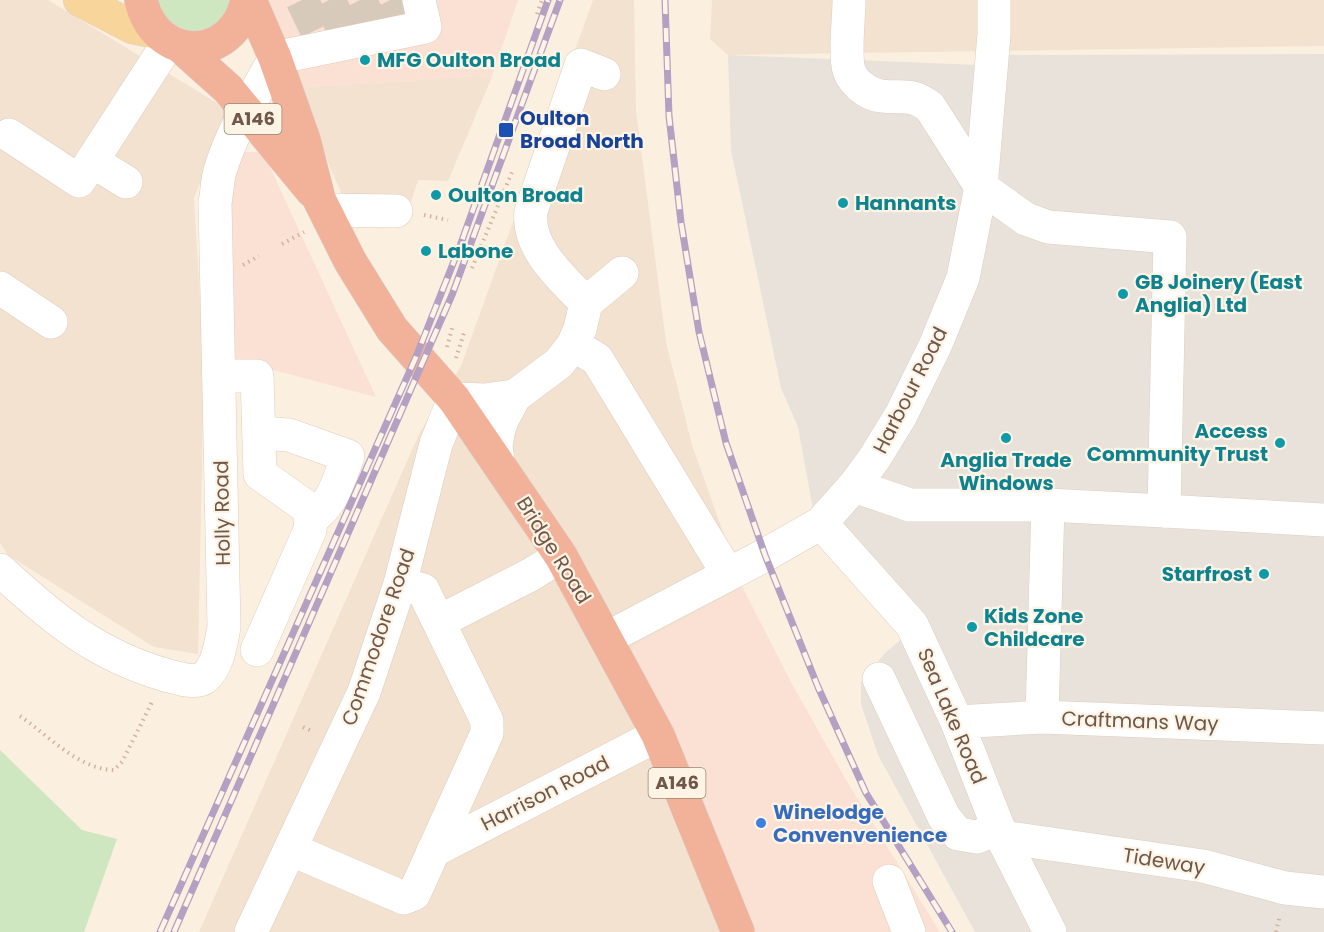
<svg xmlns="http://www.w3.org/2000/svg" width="1324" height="932" viewBox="0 0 1324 932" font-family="Poppins,sans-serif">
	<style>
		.residential { fill: #f2e2cf }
		.commercial { fill: #fbe0d4 }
		.industrial { fill: #e9e2db }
		.green { fill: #cfe7c0 }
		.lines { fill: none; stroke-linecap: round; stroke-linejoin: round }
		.minor-tunnel { stroke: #d8caba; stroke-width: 33; stroke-dasharray: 33 16; stroke-linecap: butt }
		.minor-casing { stroke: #decdbd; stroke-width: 34 }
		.major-casing { stroke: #dad3d0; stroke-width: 34 }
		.highway-casing { stroke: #dad3d0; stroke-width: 34 }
		.path { stroke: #d3b29d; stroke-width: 4; stroke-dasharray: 1.5 4.5; stroke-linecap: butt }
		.minor { stroke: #fff; stroke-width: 33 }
		.major { stroke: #f7d59b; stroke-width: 33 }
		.highway { stroke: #f2b199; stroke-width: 33 }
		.rail-casing { stroke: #b3a0c2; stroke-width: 7 }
		.rail { stroke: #fef4e5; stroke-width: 4.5; stroke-dasharray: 14; stroke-linecap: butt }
		.culture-dot { fill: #0f9aa8; stroke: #fef4e5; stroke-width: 2 }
		.transit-dot { fill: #1a4fb4; stroke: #fef4e5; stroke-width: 2 }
		.shop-dot { fill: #3f7fe0; stroke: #fef4e5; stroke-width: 2 }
		.labels { text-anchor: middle; stroke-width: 4.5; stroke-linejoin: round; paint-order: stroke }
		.shield { fill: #fef4e5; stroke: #9b8678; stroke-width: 1.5 }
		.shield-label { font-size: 18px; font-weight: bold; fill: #705749 }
		.culture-label { font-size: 20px; font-weight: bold; fill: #0d838f; stroke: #fef4e5; text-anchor: start }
		.transit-label { font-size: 20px; font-weight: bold; fill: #164399; stroke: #fef4e5; text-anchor: start }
		.street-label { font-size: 20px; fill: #705749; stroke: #fef4e5 }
		.shop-label { font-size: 20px; font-weight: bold; fill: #366cbe; stroke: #fef4e5; text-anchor: start }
	</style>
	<rect width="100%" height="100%" fill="#fbf0e0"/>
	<g class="residential">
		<polygon points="0,0 48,0 230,111 194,198 204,368 198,654 154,647 8,555 0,543"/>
		<polygon points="593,0 634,0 636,111 666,342 692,445 743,588 632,647 753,932 199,932 420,432 461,366"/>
		<polygon points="712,0 1324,0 1324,46 728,55 710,39"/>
		<polygon points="479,76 491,79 448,181 418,180 410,205 343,197 297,90 308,87"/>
	</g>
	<g class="commercial">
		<polygon points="268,0 518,0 491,79 479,76 308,87 297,90"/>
		<polygon points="244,152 263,152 376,397 231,359 225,186"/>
		<polygon points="743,588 791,682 846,780 940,932 753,932 632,647"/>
	</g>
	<polygon class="industrial" points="1324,54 1324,932 975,932 878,755 861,704 861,682 885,653 904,637 816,526 798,427 781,388 731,150 728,55 978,65 1003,55"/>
	<g class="green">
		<path d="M157,0h75c-3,7 -6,16 -11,21 -17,16 -48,14 -59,-7 -2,-4 -4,-10 -5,-14z"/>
		<polygon points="0,750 82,830 117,839 84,932 0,932"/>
	</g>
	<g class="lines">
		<g class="minor-tunnel">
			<polyline points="302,0 325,48"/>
			<polyline points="329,0 350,43"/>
			<polyline points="360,0 379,37"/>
			<polyline points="390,0 406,31"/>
		</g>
		<defs>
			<g id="minor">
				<path d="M849,0c0,21 -4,45 -1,66 2,15 19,28 33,30 23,3 29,-4 49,11l51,80 45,32 22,8 122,10 -6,274 -116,-6h-138l-56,-19"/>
				<polyline points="9,135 79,181 169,42"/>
				<polyline points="92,161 126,182"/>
				<polyline points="325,210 396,211"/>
				<polyline points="0,288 51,322"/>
				<path d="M586,303c-23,-24 -60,-55 -55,-92l50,-146 23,9"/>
				<polyline points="573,345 597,359 728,574"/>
				<polyline points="219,376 257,376 260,474 308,508 311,519 310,530 257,650"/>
				<path d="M259,433l30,2 59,21c-9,23 -15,49 -37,63"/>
				<polyline points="498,462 496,446 498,433 502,420 515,396 559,363 573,345 580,329 586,303 622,273"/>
				<polyline points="1164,511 1324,520"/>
				<polyline points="821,523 912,625 957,722 1002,837 1050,932"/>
				<path d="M0,570c53,49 97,86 169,106 9,2 26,8 35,2 14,-11 17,-35 20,-51l-9,-424c2,-10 2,-22 5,-32 12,-40 35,-76 55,-113l150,-31 -6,-27"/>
				<polyline points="452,615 530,575 561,556"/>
				<polyline points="607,638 765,555 821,523 854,486 874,459 901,415 935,346 963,278 981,187 994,35 994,0"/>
				<polyline points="879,679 944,817 958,834 977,837 999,828"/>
				<polyline points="1042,717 1048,505"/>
				<polyline points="957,722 1042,717 1324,728"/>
				<polyline points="1002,837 1203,866 1285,888 1324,892"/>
				<polyline points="290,849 404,898 414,894 487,733 487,721 423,590 400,584"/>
				<polyline points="433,851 658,735"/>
				<polyline points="889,881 909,932"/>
				<polyline points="251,932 364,692 400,584 436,444 454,399 485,400 515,396"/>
			</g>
			<polyline id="major" points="80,0 132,27 156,32"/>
			<g id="highway">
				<path d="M141,0c14,64 93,63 106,0"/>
				<polyline points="250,0 275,58 304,140 319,199 350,261 392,329 454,399 561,556 658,735 738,932"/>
				<polyline points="180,46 228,89 312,191"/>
			</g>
		</defs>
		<use href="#minor" class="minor-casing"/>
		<use href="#major" class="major-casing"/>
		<use href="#highway" class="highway-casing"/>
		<g class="path">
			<polyline points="537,14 542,0"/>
			<polyline points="424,215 448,220"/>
			<polyline points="282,244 304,232"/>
			<polyline points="243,265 259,256"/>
			<polyline points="472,268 512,172"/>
			<polyline points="447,347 453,325"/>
			<polyline points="456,358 465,330"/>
			<path d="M20,716c29,20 58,53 94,54l8,-8 31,-62"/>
			<polyline points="303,727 314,732"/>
			<polyline points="1276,932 1280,915"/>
		</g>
		<use href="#minor" class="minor"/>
		<use href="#major" class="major"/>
		<use href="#highway" class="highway"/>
		<defs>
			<g id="rail">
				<polyline points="665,0 669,116 681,222 699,332 726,443 765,555 818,687 866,793 952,932"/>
				<polyline points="160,932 416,357 460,246 548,0"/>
				<polyline points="174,932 452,295 560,0"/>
			</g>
		</defs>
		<use href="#rail" class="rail-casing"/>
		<use href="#rail" class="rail"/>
	</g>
	<g class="culture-dot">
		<circle cx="365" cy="60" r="6"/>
		<circle cx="436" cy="195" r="6"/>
		<circle cx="843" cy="203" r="6"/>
		<circle cx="426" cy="251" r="6"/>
		<circle cx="1123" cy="294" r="6"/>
		<circle cx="1006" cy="438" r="6"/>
		<circle cx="1280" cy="443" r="6"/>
		<circle cx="1264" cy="574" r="6"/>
		<circle cx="972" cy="627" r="6"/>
	</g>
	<rect class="transit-dot" x="498" y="122" width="16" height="16" rx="3"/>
	<circle class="shop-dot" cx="761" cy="823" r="6"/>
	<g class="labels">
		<g class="shield">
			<rect x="224.5" y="104" width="57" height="30" rx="4.5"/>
			<rect x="648.5" y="768" width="57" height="30" rx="4.5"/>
		</g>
		<g class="shield-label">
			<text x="253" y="125">A146</text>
			<text x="677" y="789">A146</text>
		</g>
		<g class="culture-label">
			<text x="377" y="67">MFG Oulton Broad</text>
			<text x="448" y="202">Oulton Broad</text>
			<text x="855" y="210">Hannants</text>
			<text x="438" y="258">Labone</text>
			<text x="1135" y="289">GB Joinery (East<tspan x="1135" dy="23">Anglia) Ltd</tspan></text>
			<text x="1268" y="438" text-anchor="end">Access<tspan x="1268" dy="23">Community Trust</tspan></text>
			<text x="1006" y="467" text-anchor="middle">Anglia Trade<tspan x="1006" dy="23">Windows</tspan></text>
			<text x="1252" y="581" text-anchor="end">Starfrost</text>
			<text x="984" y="623">Kids Zone<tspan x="984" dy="23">Childcare</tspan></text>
		</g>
		<g class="transit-label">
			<text x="520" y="125">Oulton<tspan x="520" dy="23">Broad North</tspan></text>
		</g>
		<g class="street-label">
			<text transform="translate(910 390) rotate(-63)" y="7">Harbour Road</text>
			<text transform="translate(222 513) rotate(-91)" y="7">Holly Road</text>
			<text transform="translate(554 550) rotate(58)" y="7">Bridge Road</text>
			<text transform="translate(378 637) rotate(-71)" y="7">Commodore Road</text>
			<text transform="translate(952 716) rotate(67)" y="7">Sea Lake Road</text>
			<text transform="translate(1140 721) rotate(2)" y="7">Craftmans Way</text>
			<text transform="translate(545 793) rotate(-27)" y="7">Harrison Road</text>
			<text transform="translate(1164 861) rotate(9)" y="7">Tideway</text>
		</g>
		<g class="shop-label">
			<text x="773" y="819">Winelodge<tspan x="773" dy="23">Convenvenience</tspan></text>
		</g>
	</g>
</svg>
